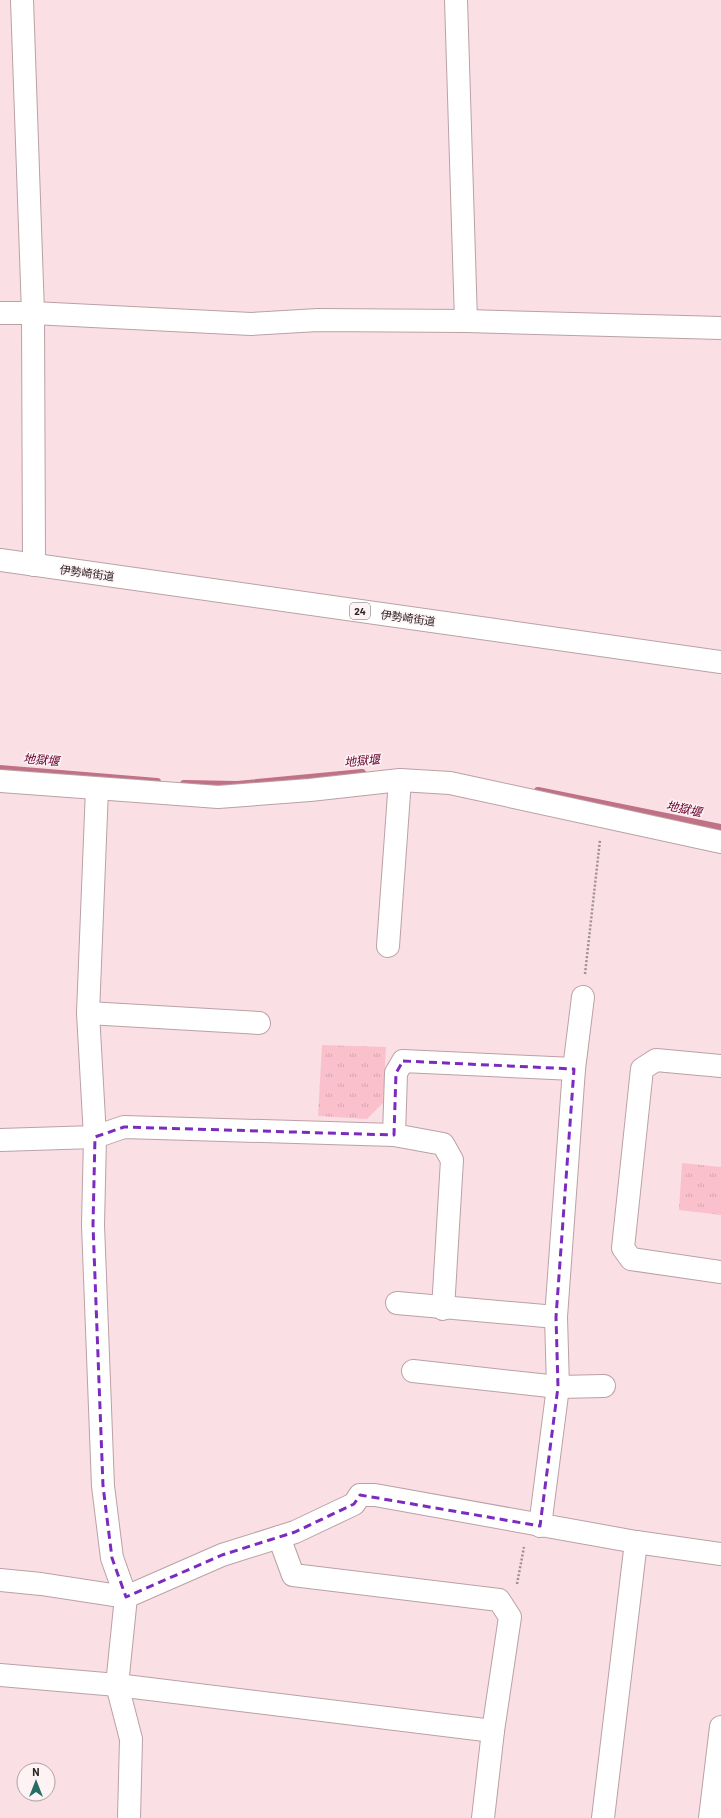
<svg xmlns="http://www.w3.org/2000/svg" width="721" height="1818" viewBox="0 0 721 1818" font-family="Barlow,'Noto Sans JP',sans-serif">
	<style>
		.park { fill: url(#park-tufts) }
		.lines { fill: none; stroke-linecap: round; stroke-linejoin: round }
		.stream { stroke: #c07185; stroke-width: 8 }
		.minor-casing { stroke: #baa1a6; stroke-width: 24 }
		.major-casing { stroke: #baa1a6; stroke-width: 24 }
		.path { stroke: #a18e92; stroke-width: 2.5; stroke-dasharray: 2 2; stroke-linecap: butt }
		.minor { stroke: #fff; stroke-width: 22 }
		.major { stroke: #fff; stroke-width: 22 }
		.marked { fill: none; stroke: #7b2cbf; stroke-width: 3; stroke-dasharray: 8 5; stroke-linejoin: round }
		.labels { text-anchor: middle; stroke-width: 3; stroke-linejoin: round; paint-order: stroke }
		.shield { fill: #fdf2f4; stroke: #6d6264; stroke-width: 1 }
		.shield-label { font-size: 10px; font-weight: bold; fill: #2f2527 }
		.street-label { font-size: 11px; fill: #2f2527; stroke: #fdf2f4 }
		.water-label { font-size: 12px; font-style: italic; fill: #67012e; stroke: #fdf2f4 }
	</style>
	<defs>
		<pattern id="park-tufts" width="24" height="20" patternUnits="userSpaceOnUse"><rect width="24" height="20" fill="#fac1cd"/><path d="M3 7l-1-3M5 7V3M7 7l1-3M15 17l-1-3M17 17v-4M19 17l1-3" fill="none" stroke="#d7a6b0"/></pattern>
	</defs>
	<rect width="100%" height="100%" fill="#fae0e5"/>
	<g class="park">
		<polygon points="322,1045 386,1047 383,1103 367,1119 318,1116"/>
		<polygon points="682,1163 721,1167 721,1215 679,1210"/>
	</g>
	<g class="lines">
		<g class="stream">
			<polyline points="0,769 157,782"/>
			<polyline points="184,784 237,785 362,773"/>
			<polyline points="538,791 721,828"/>
		</g>
		<defs>
			<g id="minor">
				<polyline points="22,0 33,313 34,565"/>
				<polyline points="456,0 466,321"/>
				<polyline points="0,313 33,313 251,324 318,320 466,321 721,328"/>
				<polyline points="0,781 218,797 310,790 400,780 450,783 721,842"/>
				<polyline points="97,789 88,1013 95,1137 93,1225 103,1486 112,1558 126,1597 117,1685 131,1739 129,1818"/>
				<polyline points="388,946 400,780"/>
				<polyline points="88,1013 259,1023"/>
				<polyline points="721,1066 656,1060 642,1069 623,1248 631,1259 721,1272"/>
				<polyline points="394,1135 396,1073 403,1061 574,1069"/>
				<polyline points="0,1140 95,1137 124,1127 394,1135 443,1144 452,1160 443,1309"/>
				<polyline points="397,1303 556,1317"/>
				<polyline points="413,1371 558,1387 604,1386"/>
				<polyline points="540,1526 558,1387 556,1317 574,1069 583,997"/>
				<polyline points="279,1537 293,1575 499,1600 510,1617 493,1731 483,1818"/>
				<polyline points="0,1580 41,1584 126,1597 222,1555 295,1532 354,1504 360,1495 375,1495 636,1542 721,1554"/>
				<polyline points="0,1675 117,1685 493,1731"/>
				<polyline points="603,1818 636,1542"/>
				<polyline points="710,1818 721,1727"/>
			</g>
			<polyline id="major" points="0,560 721,662"/>
		</defs>
		<use href="#minor" class="minor-casing"/>
		<use href="#major" class="major-casing"/>
		<g class="path">
			<polyline points="585,974 600,840"/>
			<polyline points="517,1584 524,1547"/>
		</g>
		<use href="#minor" class="minor"/>
		<use href="#major" class="major"/>
	</g>
	<path class="marked" d="M403,1061l171,8 -18,248 2,70 -18,139 -180,-31 -6,9 -59,28 -73,23 -96,42 -14,-39 -9,-72 -10,-261 2,-88 29,-10 270,8 2,-62z"/>
	<g class="labels">
		<rect class="shield" x="350" y="603" width="20" height="16" rx="3"/>
		<g class="shield-label">
			<text x="360" y="615">24</text>
		</g>
		<g class="street-label">
			<text transform="translate(87 573) rotate(8)" y="4">伊勢崎街道</text>
			<text transform="translate(408 618) rotate(8)" y="4">伊勢崎街道</text>
		</g>
		<g class="water-label">
			<text transform="translate(41 760) rotate(5)" y="4">地獄堰</text>
			<text transform="translate(362 761) rotate(-5)" y="4">地獄堰</text>
			<text transform="translate(684 809) rotate(12)" y="4">地獄堰</text>
		</g>
	</g>
	<g transform="translate(36 1782)"><circle r="19" fill="#fdf2f4" stroke="#aba0a2"/>
	<path d="M0-3L7 15L0 10L-7 15Z" fill="#266e65"/>
	<text y="-6" font-size="11" font-weight="bold" text-anchor="middle" fill="#2f2527">N</text>
	</g>
</svg>
